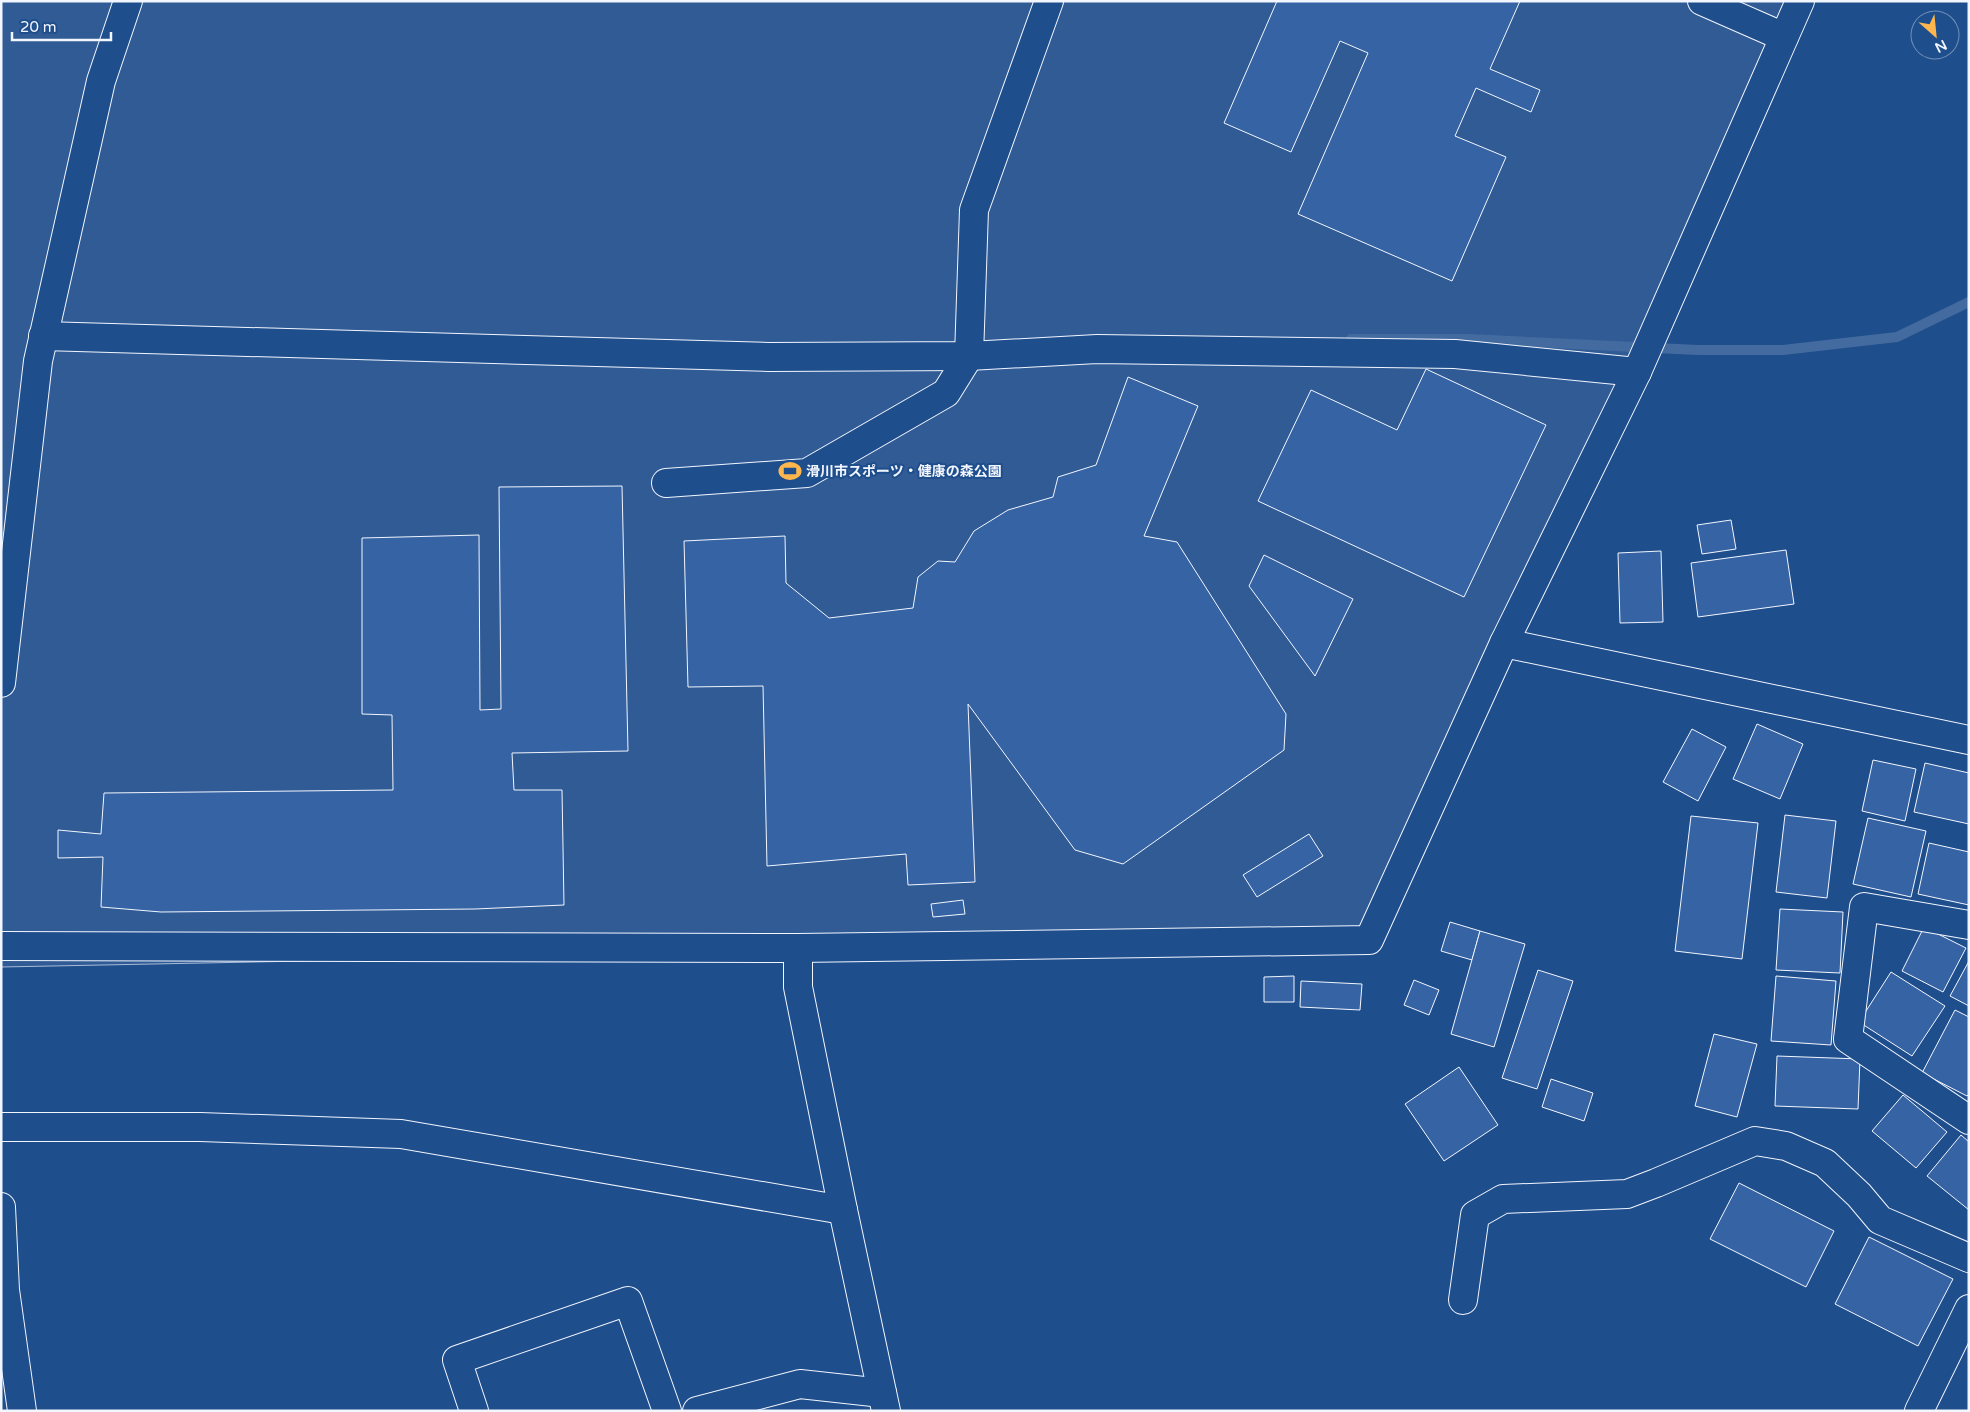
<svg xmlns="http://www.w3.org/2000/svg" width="1970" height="1412" viewBox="0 0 1970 1412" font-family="'Varela Round','Noto Sans JP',sans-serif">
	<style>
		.built { fill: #305b95; stroke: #a8bbd7 }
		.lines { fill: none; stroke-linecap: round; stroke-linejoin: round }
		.stream { stroke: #446ba0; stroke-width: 10 }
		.building { fill: #3563a3; stroke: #f2f6ff }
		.minor-casing { stroke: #f2f6ff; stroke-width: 30 }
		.minor { stroke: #1f4e8c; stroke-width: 28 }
		.labels { text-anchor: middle; stroke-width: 4; stroke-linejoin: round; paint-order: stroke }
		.poi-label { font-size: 14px; font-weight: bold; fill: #f2f6ff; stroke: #1f4e8c; text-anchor: start }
	</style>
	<rect width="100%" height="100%" fill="#1f4e8c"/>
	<polygon class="built" points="1,1 1788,1 1369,940 1,967"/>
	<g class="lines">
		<polyline class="stream" points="1351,339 1468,339 1698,350 1783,350 1897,337 1969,302"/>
	</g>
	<g class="building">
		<polygon points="1277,1 1520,1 1490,69 1540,90 1531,112 1476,88 1455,136 1506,157 1452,281 1298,214 1368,53 1340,41 1291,152 1224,123"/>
		<polygon points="1426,369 1546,425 1464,597 1258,501 1311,390 1397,430"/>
		<polygon points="1128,377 1198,406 1144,536 1177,542 1286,714 1284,750 1123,864 1075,850 968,704 975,882 908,885 906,854 767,866 763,686 688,687 684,541 785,536 786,583 829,618 913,608 918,577 938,561 955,562 974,531 1008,510 1053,497 1058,477 1096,465"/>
		<polygon points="622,486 628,751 512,753 514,790 562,790 564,905 475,909 161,912 101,907 103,857 58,858 58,830 101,834 104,793 393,790 392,715 362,714 362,538 479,535 480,710 501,709 499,487"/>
		<polygon points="1731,520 1736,549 1702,554 1697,525"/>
		<polygon points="1786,550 1794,604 1698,617 1691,563"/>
		<polygon points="1661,551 1663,622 1620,623 1618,553"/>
		<polygon points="1264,555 1353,599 1315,676 1249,586"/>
		<polygon points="1757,724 1803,744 1780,799 1733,779"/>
		<polygon points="1692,729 1726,747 1698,801 1663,782"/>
		<polygon points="1873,760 1916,769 1905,821 1862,811"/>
		<polygon points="1925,763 1969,773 1969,824 1914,812"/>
		<polygon points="1785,815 1836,821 1827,898 1776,892"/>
		<polygon points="1691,816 1758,823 1742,959 1675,951"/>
		<polygon points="1868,818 1926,831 1911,897 1853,884"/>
		<polygon points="1309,834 1323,856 1257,897 1243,875"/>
		<polygon points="1929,843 1969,852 1969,905 1918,894"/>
		<polygon points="963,900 965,914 933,917 931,904"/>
		<polygon points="1780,909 1843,912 1840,973 1776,970"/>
		<polygon points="1450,922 1480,931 1472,960 1441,951"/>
		<polygon points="1924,927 1966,948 1943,992 1902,971"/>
		<polygon points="1480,931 1525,944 1494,1047 1451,1034"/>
		<polygon points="1969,961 1969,1006 1950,996"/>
		<polygon points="1538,970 1573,981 1537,1089 1502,1078"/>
		<polygon points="1891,972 1945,1006 1912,1056 1859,1022"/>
		<polygon points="1294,976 1294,1002 1264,1002 1264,977"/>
		<polygon points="1776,976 1836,981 1831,1045 1771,1041"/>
		<polygon points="1414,980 1439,990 1429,1015 1404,1005"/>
		<polygon points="1301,981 1362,984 1360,1010 1300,1007"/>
		<polygon points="1955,1010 1969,1017 1969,1094 1967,1096 1922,1073"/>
		<polygon points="1714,1034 1757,1044 1737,1117 1695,1106"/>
		<polygon points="1777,1056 1860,1059 1858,1109 1775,1106"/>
		<polygon points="1459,1067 1498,1125 1444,1161 1405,1104"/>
		<polygon points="1551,1079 1593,1093 1584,1121 1542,1107"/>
		<polygon points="1903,1095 1947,1132 1916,1168 1872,1131"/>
		<polygon points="1961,1135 1969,1142 1969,1210 1927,1176"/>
		<polygon points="1739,1183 1834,1231 1806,1287 1710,1239"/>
		<polygon points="1869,1237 1953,1279 1918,1346 1835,1304"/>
	</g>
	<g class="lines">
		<defs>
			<g id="minor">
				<polyline points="1702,1 1784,37"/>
				<polyline points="43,336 769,357 969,356 1097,349 1455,354 1637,372"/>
				<polyline points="666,483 807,473 946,393 969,356 974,210 1049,1"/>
				<polyline points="1504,643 1969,740"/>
				<polyline points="1,683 38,361 101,81 128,1"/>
				<polyline points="1969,925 1864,907 1848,1039 1969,1120"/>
				<polyline points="1,946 798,948 1369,940 1504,643 1637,372 1800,1"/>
				<polyline points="1,1127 200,1127 401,1134 843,1210 798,987 798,948"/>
				<polyline points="1,1207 5,1290 22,1411"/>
				<polyline points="843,1210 886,1411"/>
				<polyline points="1463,1300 1475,1215 1503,1199 1627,1194 1656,1183 1755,1141 1786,1146 1825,1163 1859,1195 1880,1220 1969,1258"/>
				<polyline points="474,1411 457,1360 628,1301 667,1411"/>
				<polyline points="697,1411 800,1384 882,1393"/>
				<polyline points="1919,1411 1969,1309"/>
			</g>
		</defs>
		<use href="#minor" class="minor-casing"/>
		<use href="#minor" class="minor"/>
	</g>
	<defs>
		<symbol id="stadium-bare" viewBox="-9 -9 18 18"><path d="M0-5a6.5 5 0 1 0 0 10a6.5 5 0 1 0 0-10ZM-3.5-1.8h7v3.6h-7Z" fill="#ffb74d" stroke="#1f4e8c" stroke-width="2.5" paint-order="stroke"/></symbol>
	</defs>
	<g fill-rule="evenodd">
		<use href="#stadium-bare" x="774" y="455" width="32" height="32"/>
	</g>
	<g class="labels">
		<g class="poi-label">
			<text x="806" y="476">滑川市スポーツ・健康の森公園</text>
		</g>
	</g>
	<rect width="1970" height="1412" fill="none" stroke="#f2f6ff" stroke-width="5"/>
	<g transform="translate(1935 35) rotate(153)"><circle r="24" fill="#1f4e8c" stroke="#7391ba"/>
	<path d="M0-4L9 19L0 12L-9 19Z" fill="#ffb74d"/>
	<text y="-8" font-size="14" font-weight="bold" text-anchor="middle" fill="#f2f6ff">N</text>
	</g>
	<path d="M12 32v8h99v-8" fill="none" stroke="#f2f6ff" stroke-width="2.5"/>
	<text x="20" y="32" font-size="15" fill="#f2f6ff" stroke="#1f4e8c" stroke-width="4" paint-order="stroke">20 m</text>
</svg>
